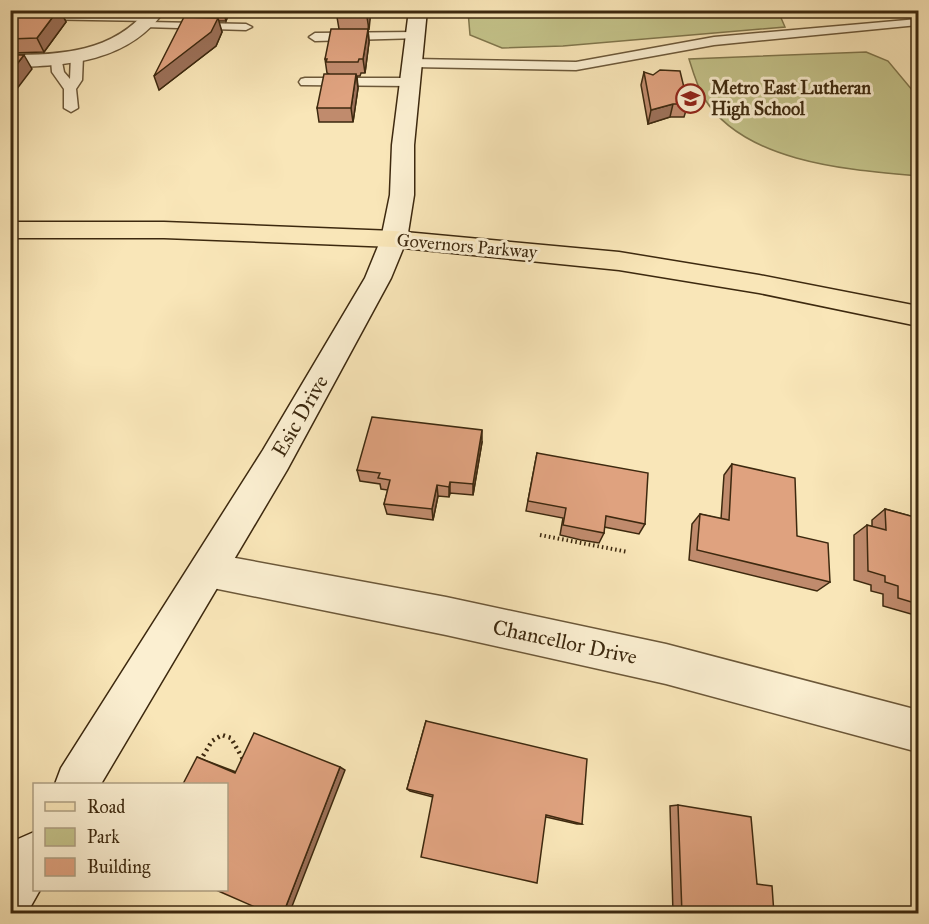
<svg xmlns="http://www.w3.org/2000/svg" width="929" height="924" viewBox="0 0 929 924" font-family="'IM FELL Great Primer',serif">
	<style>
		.green { fill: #c4c38a; stroke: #80764c; stroke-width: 1.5 }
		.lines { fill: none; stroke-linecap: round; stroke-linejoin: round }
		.lane-casing { stroke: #6c5839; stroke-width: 3 }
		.street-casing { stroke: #6c5839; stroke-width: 3 }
		.secondary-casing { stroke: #3d290f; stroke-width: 3 }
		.primary-casing { stroke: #3d290f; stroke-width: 3 }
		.path-far1 { stroke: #3d290f; stroke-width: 4; stroke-dasharray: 1.5 3; stroke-linecap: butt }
		.path { stroke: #3d290f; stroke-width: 4.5; stroke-dasharray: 2 4; stroke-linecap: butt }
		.lane { fill: #fbefd1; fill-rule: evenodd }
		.street { fill: #fbefd1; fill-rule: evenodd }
		.secondary { fill: #fbefd1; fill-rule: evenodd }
		.primary { fill: #f9e6b8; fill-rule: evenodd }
		.wall { fill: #c08b6d; stroke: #3d290f; stroke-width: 1.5 }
		.shaded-wall { fill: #9c7159; stroke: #3d290f; stroke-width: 1.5 }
		.building { fill: #dfa27f; stroke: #3d290f; stroke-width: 1.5 }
		.labels { text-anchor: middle; stroke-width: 6; stroke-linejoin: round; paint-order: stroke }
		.far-poi-label { font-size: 18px; font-weight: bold; fill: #3d290f; stroke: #fbefd1; text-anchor: start }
		.far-street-label { font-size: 18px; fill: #3d290f; stroke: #fbefd1 }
		.street-label { font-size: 21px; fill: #3d290f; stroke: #fbefd1 }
	</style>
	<rect width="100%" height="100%" fill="#f9e6b8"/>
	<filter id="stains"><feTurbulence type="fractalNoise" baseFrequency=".00333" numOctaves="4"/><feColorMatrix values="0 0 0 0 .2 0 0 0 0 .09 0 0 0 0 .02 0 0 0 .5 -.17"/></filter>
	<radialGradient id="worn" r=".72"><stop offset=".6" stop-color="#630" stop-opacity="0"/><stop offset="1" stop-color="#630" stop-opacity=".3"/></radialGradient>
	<g class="green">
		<polygon points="468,11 778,11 785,27 563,46 502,48 470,35"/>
		<path d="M866,52l22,9 30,36v79c-68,-6 -174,-13 -214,-78 -7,-12 -11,-26 -15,-39z"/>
	</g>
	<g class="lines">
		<defs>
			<g id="lane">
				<polygon points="36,14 152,15 158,18 152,21 32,19 30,17"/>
				<polygon points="918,19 918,25 714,45 576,70 413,67 407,63 413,59 576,62 714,37"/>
				<polygon points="148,22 246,24 252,27 246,30 144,27 142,25"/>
				<polygon points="416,32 422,36 420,38 315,41 309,37 315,33"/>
				<polygon points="77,52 83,56 82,80 76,89 78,108 71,112 64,108 64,89 52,72 51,60 57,56 61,57 64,72 70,79 71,56"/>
				<polygon points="305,78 410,78 416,82 410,86 301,85 299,82 301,79"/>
			</g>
			<g id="street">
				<path d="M147,10h18c-36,52 -97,56 -155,57v-12c51,0 103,-3 137,-45z"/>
				<polygon points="208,553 446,597 666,644 918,710 918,752 666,684 446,635 208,587 195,582 190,570 195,558"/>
			</g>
			<g id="secondary">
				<polygon points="409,10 427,10 414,145 414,195 407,239 391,278 287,470 101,784 55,784 61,768 263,450 365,278 381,239 390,195 392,145"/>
				<polygon points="34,832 34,890 40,890 27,913 10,914 10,850 18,839"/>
			</g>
			<polygon id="primary" points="10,222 164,222 394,231 619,252 759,275 918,306 918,326 759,293 619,270 394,247 164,238 10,238"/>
		</defs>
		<use href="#lane" class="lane-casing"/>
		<use href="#street" class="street-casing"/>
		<use href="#secondary" class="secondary-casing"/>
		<use href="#primary" class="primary-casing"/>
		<polyline class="path-far1" points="540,535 628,552"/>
		<polyline class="path" points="200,761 212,741 222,735 231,738 244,761"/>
		<use href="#lane" class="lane"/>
		<use href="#street" class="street"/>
		<use href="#secondary" class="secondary"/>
		<use href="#primary" class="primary"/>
	</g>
	<g class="wall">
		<polygon points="10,10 74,10 73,12 61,12 66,22 44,52 10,53"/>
		<polygon points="190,10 230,10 226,21 218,21 222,32 216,46 159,90 192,17"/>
		<polygon points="371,10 368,30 369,42 365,73 361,73 360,76 357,76 358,88 353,122 319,122 317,108 329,74 327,73 325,59 339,29 337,17"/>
		<polygon points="644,72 688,104 684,117 670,117 648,124 641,85"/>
		<polygon points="482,442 473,495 450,493 449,497 438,496 433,520 387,514 384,504 388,490 381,489 380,484 360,481 357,470"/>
		<polygon points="537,453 645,524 639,534 604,527 604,533 599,543 581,540 560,535 563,518 526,511"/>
		<polygon points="732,464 797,536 830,582 817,591 689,560 692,524 700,514 721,519 724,475"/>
		<polygon points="885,509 918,518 918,616 883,606 883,594 871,591 871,585 854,580 854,535 867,525 872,527 872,520"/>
		<polygon points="426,721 582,824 577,824 546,817 433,797 410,791 407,789"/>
		<polygon points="678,805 757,884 774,914 673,914 670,806"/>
	</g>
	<g class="shaded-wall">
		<polygon points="58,10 60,10 66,22 44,52 37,38"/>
		<polygon points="223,10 230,10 226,21"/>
		<polygon points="368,10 371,10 369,30 367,17"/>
		<polygon points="218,18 222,32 216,46 159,90 154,76"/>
		<polygon points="368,29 369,42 365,73 363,59"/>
		<polygon points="24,55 32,69 10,98 10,73"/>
		<polygon points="356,74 358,88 353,122 351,108"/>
		<polygon points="673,104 670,117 648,124 651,110"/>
		<polygon points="482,430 482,442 473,495 473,484"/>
		<polygon points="450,482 450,493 449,497 449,487"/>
		<polygon points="437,485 438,496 433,520 432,509"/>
		<polygon points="197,757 207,761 244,775 235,773"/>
		<polygon points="340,767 345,770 289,914 283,914"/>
	</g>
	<g class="building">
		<polygon points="10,10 58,10 37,38 10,39"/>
		<polygon points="339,10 368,10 367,17 337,17"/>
		<polygon points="184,17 218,18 211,32 154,76"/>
		<polygon points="331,29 368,29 363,59 359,59 358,62 326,62 327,59 325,59"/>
		<polygon points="10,55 24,55 10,73"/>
		<polygon points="660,70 680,71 688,104 673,104 651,110 644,72 653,75"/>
		<polygon points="324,74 356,74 351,108 317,108"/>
		<polygon points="372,417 482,430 473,484 450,482 449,487 437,485 432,509 384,504 390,480 378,478 380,473 357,470"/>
		<polygon points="537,453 648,473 645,524 606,516 604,533 563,525 566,508 528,501"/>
		<polygon points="732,464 795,478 797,536 828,543 830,582 697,550 700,514 729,520"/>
		<polygon points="885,509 918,518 918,604 898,598 898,586 885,582 885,576 868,571 867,525 886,530"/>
		<polygon points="426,721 587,759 582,824 546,815 537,883 421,857 433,795 407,789"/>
		<polygon points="254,733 340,767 283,914 271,914 216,890 226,890 226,784 183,784 197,757 235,773"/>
		<polygon points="678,805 751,817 757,884 772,886 774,914 682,914"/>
	</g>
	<defs>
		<symbol id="school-ring" viewBox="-11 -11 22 22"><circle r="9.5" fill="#fbefd1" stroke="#8f2418" stroke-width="1.5"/><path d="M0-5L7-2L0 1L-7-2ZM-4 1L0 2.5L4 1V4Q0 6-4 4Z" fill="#8f2418"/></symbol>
	</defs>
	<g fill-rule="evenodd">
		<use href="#school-ring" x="674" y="82" width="33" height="33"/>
	</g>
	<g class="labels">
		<g class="far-poi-label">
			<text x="711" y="94">Metro East Lutheran<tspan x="711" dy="21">High School</tspan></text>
		</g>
		<g class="far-street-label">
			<text transform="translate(467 246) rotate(5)" y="6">Governors Parkway</text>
		</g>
		<g class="street-label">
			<text transform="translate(300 416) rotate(-60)" y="7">Esic Drive</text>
			<text transform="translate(565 642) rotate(12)" y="7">Chancellor Drive</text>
		</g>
	</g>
	<rect width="929" height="924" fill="none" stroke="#f9e6b8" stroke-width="36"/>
	<rect x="12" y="12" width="905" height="900" fill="none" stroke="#3d290f" stroke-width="3"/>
	<rect x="18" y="18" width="893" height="888" fill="none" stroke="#3d290f" stroke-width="1.5"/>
	<rect x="33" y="783" width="195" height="108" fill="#fbefd1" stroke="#afa083" stroke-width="1.5"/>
	<rect x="45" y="802" width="30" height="9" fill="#f9e6b8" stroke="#afa083" stroke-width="1.5"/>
	<text x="87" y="813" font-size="18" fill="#3d290f">Road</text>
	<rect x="45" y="828" width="30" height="18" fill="#c4c38a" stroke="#afa083" stroke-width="1.5"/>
	<text x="87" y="843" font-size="18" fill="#3d290f">Park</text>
	<rect x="45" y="858" width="30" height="18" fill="#dfa27f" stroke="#afa083" stroke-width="1.5"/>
	<text x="87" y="873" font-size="18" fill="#3d290f">Building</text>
	<rect width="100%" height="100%" filter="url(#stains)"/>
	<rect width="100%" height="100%" fill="url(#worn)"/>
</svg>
